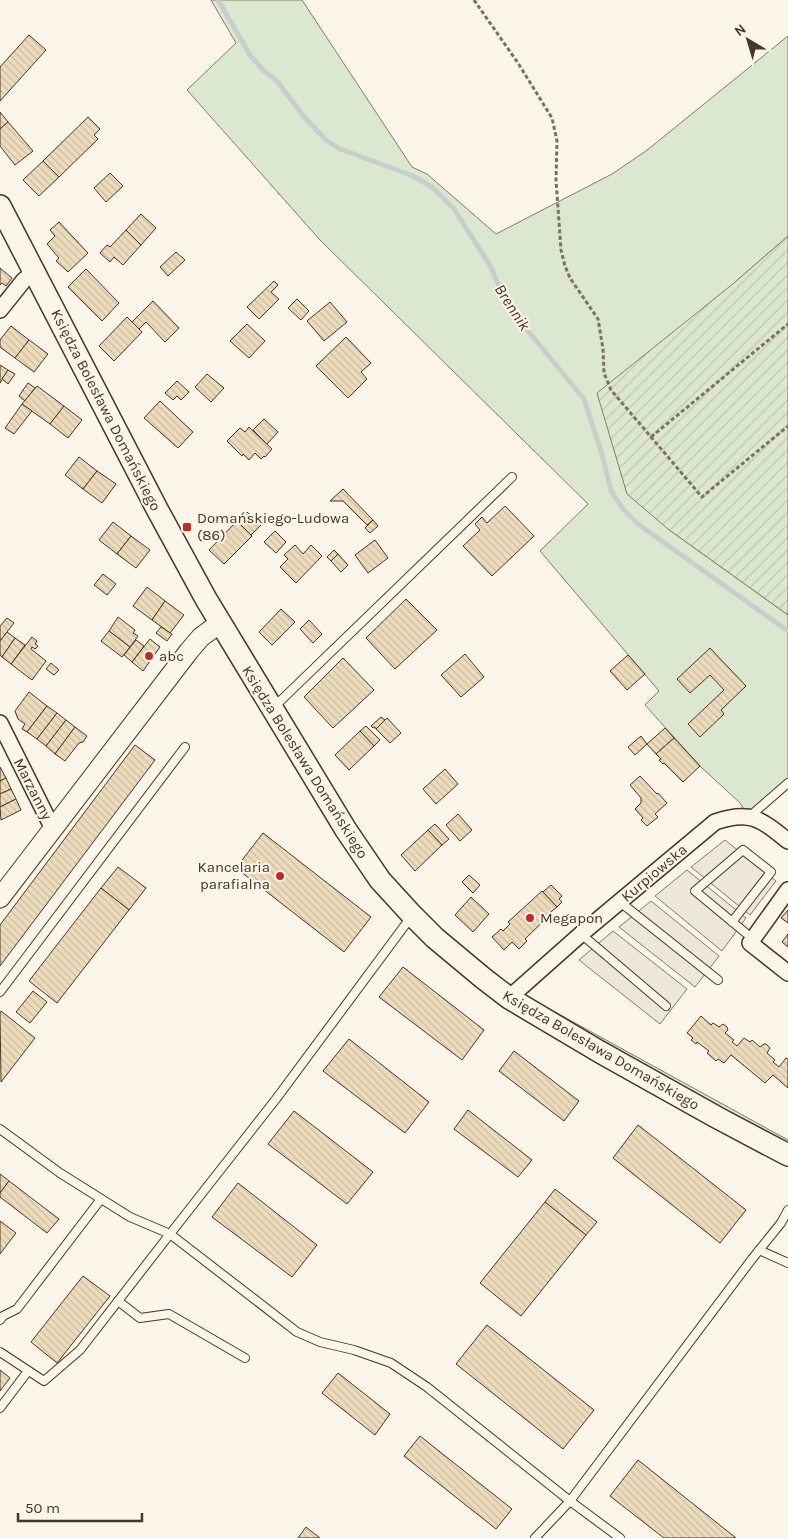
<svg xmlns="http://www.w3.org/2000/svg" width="788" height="1538" viewBox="0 0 788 1538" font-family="Karla,sans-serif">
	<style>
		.grass { fill: #dce7d0; stroke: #887966 }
		.garden { fill: url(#garden-furrows); stroke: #887966 }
		.parking { fill: #ede7d9; stroke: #887966 }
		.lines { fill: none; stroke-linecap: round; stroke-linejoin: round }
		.stream { stroke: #c9cecd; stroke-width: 5 }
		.building { fill: url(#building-back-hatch); stroke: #4a3520 }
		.service-casing { stroke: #4a3520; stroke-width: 10 }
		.minor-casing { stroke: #4a3520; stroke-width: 18 }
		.tertiary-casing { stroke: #4a3520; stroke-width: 21 }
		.secondary-casing { stroke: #4a3520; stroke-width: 24 }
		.path { stroke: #7f6f5c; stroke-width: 3; stroke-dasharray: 4 2.5; stroke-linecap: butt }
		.service { stroke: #fbf6e9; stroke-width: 8 }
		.minor { stroke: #fbf6e9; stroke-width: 15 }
		.tertiary { stroke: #fbf6e9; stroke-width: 19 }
		.secondary { stroke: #fbf6e9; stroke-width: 21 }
		.poi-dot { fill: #c62828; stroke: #fbf6e9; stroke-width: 2 }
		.labels { text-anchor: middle; stroke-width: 4; stroke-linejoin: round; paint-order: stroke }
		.street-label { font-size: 15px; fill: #4a3520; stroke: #fbf6e9 }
		.poi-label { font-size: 15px; fill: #4a3520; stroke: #fbf6e9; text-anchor: start }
		.water-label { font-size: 16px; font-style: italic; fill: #4a3520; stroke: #fbf6e9 }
	</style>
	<defs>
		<pattern id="garden-furrows" width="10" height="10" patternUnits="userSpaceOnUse" patternTransform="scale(1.25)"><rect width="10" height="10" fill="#dce7d0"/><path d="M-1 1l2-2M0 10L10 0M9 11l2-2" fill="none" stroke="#bec7b2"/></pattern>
		<pattern id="building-back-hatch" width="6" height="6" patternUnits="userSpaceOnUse" patternTransform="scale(1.25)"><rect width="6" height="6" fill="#ecdcbc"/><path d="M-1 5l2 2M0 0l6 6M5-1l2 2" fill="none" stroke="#ccbda1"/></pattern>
	</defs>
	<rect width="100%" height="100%" fill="#fbf6e9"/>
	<g class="grass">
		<polygon points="211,0 302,0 412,167 427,174 496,234 612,174 646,151 788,36 788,236 734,283 668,529 788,615 788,783 749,817 740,803 700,766 645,705 659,691 540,551 588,504 320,240 187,90 236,43"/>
		<polygon points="555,1012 788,1140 788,1145 553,1016"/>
	</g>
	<polygon class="garden" points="788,236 788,615 668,529 627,494 597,393 734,283"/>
	<g class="parking">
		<polygon points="725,840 776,881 750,915 691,867"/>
		<polygon points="687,870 746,918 722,951 655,896"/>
		<polygon points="651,901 719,956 695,987 619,927"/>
		<polygon points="613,931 687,989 660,1024 579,960"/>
	</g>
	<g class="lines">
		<polyline class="stream" points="218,0 250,55 264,71 277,81 305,118 326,140 338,148 413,176 432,187 454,209 491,267 503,296 519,320 584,399 602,454 611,491 623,509 638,524 788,631"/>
	</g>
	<g class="building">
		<polygon points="29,35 46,50 0,101 0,67"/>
		<polygon points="0,112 8,122 0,129"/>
		<polygon points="88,117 100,129 94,135 98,139 59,177 43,161"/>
		<polygon points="8,122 33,151 15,165 0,146 0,129"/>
		<polygon points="43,161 59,177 39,196 23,180"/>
		<polygon points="110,173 123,186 106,202 94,188"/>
		<polygon points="141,214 156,228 141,245 126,230"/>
		<polygon points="59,222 88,253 68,272 56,261 59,258 47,244 55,236 50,230"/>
		<polygon points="126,230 141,245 123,265 114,257 110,262 100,253 107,245 110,247"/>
		<polygon points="176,252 185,260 168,276 160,267"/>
		<polygon points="0,268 12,278 6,286 2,283 0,285"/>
		<polygon points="86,269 119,303 102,321 68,287"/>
		<polygon points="274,281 278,285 271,292 279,299 259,319 247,307"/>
		<polygon points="297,299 309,311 301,320 288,308"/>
		<polygon points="153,301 179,328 165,342 146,322 139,329 132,322"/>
		<polygon points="330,302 347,322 324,341 307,321"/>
		<polygon points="127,317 142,332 114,361 99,346"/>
		<polygon points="247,324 265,341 249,358 230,341"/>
		<polygon points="11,326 29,340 15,358 0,347 0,340"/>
		<polygon points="346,337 371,363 361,372 367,379 348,398 316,366"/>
		<polygon points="29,340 48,354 34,372 15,358"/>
		<polygon points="0,365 8,370 0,383"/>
		<polygon points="8,370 15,374 8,384 2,379"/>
		<polygon points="207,374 224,388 211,402 195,387"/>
		<polygon points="177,381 189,392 181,400 177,396 173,400 165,393"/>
		<polygon points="28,383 35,388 25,401 19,396"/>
		<polygon points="37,386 64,406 50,424 22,404"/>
		<polygon points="160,401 193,432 178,448 144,418"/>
		<polygon points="22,404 32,411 14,434 5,428"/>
		<polygon points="64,406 82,420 68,438 50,424"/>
		<polygon points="264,419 278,432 267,444 253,430"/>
		<polygon points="249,427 272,449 265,457 264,456 261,459 255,453 249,460 243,454 242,456 227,441 240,428 245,432"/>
		<polygon points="79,457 97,471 83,489 65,475"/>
		<polygon points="97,471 116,484 102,503 83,489"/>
		<polygon points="343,489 373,520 367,525 343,501 330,501"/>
		<polygon points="505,506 534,536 492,576 463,546 480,530 475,524 482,517 487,523"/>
		<polygon points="247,512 261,525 251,535 237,521"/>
		<polygon points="373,520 378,526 370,533 365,528"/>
		<polygon points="237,521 252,536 224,564 209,550"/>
		<polygon points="113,522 131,536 117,554 99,540"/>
		<polygon points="275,531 286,542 276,553 264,542"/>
		<polygon points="131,536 150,550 136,568 117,554"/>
		<polygon points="375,540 388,558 368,573 355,555"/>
		<polygon points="295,545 303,554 311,545 322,556 296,583 280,567 288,559 284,555"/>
		<polygon points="334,550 338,554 331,561 327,557"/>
		<polygon points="338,554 348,565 341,572 331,561"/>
		<polygon points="103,574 116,584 107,595 94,585"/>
		<polygon points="147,587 165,601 152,620 133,606"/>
		<polygon points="406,599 437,630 395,669 366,638"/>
		<polygon points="165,601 184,615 170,633 152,620"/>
		<polygon points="281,609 295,622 272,645 259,632"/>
		<polygon points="118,617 135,630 133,633 138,636 130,647 109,631"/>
		<polygon points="7,618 14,623 0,641 0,626"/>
		<polygon points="309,620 322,634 313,643 300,629"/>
		<polygon points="161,627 172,634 167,641 156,633"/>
		<polygon points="109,631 130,647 122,657 101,641"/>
		<polygon points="7,632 15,638 2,657 0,655 0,641"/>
		<polygon points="32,637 37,641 35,644 38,646 35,649 32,647 31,649 46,661 32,680 11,664"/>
		<polygon points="15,638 25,645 11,664 2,657"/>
		<polygon points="150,639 160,647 143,671 132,662"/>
		<polygon points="136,640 144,646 132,662 124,655"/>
		<polygon points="710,648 746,686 721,710 724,714 700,737 688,724 724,690 710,675 690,693 677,679"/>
		<polygon points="465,654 484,677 461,697 441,675"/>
		<polygon points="628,655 645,674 627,690 610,671"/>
		<polygon points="343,658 374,690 333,728 304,697"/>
		<polygon points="51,663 59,670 54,675 46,669"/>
		<polygon points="29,692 47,706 27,732 22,729 25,724 18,719 15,711"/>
		<polygon points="47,706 57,713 37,739 27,732"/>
		<polygon points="57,713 66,720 46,746 37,739"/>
		<polygon points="381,717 385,720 376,729 375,727 373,728 371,726"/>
		<polygon points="387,718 401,733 390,743 376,729"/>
		<polygon points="66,720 75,727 55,754 46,746"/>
		<polygon points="366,726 380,740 374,746 360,731"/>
		<polygon points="75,727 87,736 83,742 79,743 65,761 55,754"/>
		<polygon points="665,728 674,738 656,754 647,744"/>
		<polygon points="360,731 374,746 349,770 335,755"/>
		<polygon points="641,736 647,744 635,755 628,747"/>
		<polygon points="674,738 700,766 683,782 664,763 663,764 659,760 661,759 656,754"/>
		<polygon points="135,745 155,760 0,966 0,925"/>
		<polygon points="0,767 6,778 0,781"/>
		<polygon points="445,769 458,784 436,804 423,789"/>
		<polygon points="640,776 657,794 658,793 667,803 655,814 658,817 647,826 641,820 643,818 635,809 641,803 641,798 630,785"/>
		<polygon points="6,778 11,789 0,794 0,781"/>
		<polygon points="11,789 16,799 0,807 0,794"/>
		<polygon points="16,799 21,810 1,820 0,807"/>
		<polygon points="458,814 472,830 460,841 446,825"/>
		<polygon points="435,824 449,839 442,845 428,830"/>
		<polygon points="428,830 442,845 415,871 401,855"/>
		<polygon points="263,833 371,917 344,952 236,868"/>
		<polygon points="118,867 146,888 129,910 101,888"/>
		<polygon points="469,875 480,885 473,893 462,882"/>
		<polygon points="551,885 562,896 559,899 562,902 557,907 543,892"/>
		<polygon points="101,888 129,910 57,1003 29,981"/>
		<polygon points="542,891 557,907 551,912 552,913 525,939 527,941 519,949 512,942 504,950 492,937 501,929 503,931 510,924 508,922"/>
		<polygon points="471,897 489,914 473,932 455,915"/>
		<polygon points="788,910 788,923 781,918"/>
		<polygon points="788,934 788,947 782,942"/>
		<polygon points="403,967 484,1030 462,1060 379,997"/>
		<polygon points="33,991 47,1002 30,1023 16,1012"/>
		<polygon points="1,1011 35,1038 1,1082 0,1013"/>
		<polygon points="701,1016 711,1025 713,1023 719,1027 723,1024 727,1027 728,1030 725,1033 734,1040 732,1042 737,1046 744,1038 750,1042 752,1040 760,1047 764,1044 766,1044 770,1048 767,1053 775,1060 773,1062 779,1067 786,1058 788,1059 788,1088 773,1075 765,1083 731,1055 724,1063 718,1059 716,1061 707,1053 709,1051 697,1042 696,1044 691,1040 693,1038 687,1033"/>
		<polygon points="349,1039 429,1102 405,1133 323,1071"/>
		<polygon points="514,1051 579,1101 564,1121 499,1071"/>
		<polygon points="468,1110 532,1160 518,1177 454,1129"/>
		<polygon points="294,1111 373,1172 347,1204 268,1144"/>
		<polygon points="638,1125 746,1210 720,1243 613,1158"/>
		<polygon points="0,1174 9,1181 0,1193"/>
		<polygon points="9,1181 59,1219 47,1233 0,1197 0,1193"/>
		<polygon points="238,1183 317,1245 292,1277 212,1217"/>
		<polygon points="555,1189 597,1222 586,1235 545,1202"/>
		<polygon points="545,1202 586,1235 521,1316 480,1283"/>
		<polygon points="0,1221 16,1233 0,1254"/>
		<polygon points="83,1276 110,1296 57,1363 31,1342"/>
		<polygon points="487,1325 594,1410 563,1449 456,1364"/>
		<polygon points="0,1370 10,1378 0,1391"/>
		<polygon points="338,1373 390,1414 375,1435 322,1393"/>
		<polygon points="420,1436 512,1509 496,1529 404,1456"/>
		<polygon points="638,1460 736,1538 664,1538 610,1496"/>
		<polygon points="306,1527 320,1538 298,1538"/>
	</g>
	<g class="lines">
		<defs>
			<g id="service">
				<polyline points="273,708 512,477"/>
				<polyline points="749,817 788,783"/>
				<polyline points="620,902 718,980"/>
				<polyline points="411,917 276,1099 170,1234 297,1332 320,1342 354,1350 391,1363 427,1387 570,1501 752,1259 781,1223 788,1210"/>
				<polyline points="732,922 771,872 743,850 695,891 753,939"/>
				<polyline points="581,934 666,1006"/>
				<polyline points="0,992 185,747"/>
				<polyline points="0,1129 60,1173 130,1217 170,1234 80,1350 44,1381 0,1352"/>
				<polyline points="759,1250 788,1263"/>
				<polyline points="118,1301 140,1318 169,1314 245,1358"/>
				<polyline points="0,1320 3,1316 17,1309 101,1199"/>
				<polyline points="0,1408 28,1371"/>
				<polyline points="535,1538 570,1501 620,1538"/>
			</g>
			<g id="minor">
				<polyline points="0,310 24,280 34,273"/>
				<polyline points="0,723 53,829"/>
				<polyline points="788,890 750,943 788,973"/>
				<path d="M509,998l72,-64 134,-112c35,-12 46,-3 73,19"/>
			</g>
			<polyline id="tertiary" points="0,898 189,651 201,637 220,623"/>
			<polyline id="secondary" points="0,206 157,509 206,599 346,830 380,880 412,915 435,938 483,978 509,998 600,1052 718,1118 788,1155"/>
		</defs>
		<use href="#service" class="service-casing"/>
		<use href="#minor" class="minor-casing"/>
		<use href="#tertiary" class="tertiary-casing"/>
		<use href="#secondary" class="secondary-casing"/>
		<g class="path">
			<polyline points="474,0 518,63 552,118 557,141 556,180 561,250 565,266 570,278 598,319 603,349 604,373 611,390 702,497 788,426"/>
			<polyline points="651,437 788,324"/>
		</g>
		<use href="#service" class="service"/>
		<use href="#minor" class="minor"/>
		<use href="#tertiary" class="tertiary"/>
		<use href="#secondary" class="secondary"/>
	</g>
	<g class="poi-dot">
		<rect x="182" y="522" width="10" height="10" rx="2.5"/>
		<circle cx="149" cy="656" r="5"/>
		<circle cx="280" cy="876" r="5"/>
		<circle cx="530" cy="918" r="5"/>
	</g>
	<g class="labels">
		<g class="street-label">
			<text transform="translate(106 410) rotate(63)" y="5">Księdza Bolesława Domańskiego</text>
			<text transform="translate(305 762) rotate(58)" y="5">Księdza Bolesława Domańskiego</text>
			<text transform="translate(33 789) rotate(63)" y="5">Marzanny</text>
			<text transform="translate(654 873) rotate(-40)" y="5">Kurpiowska</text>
			<text transform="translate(601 1050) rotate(30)" y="5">Księdza Bolesława Domańskiego</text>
		</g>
		<g class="poi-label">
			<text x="197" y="523">Domańskiego-Ludowa<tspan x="197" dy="17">(86)</tspan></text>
			<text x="159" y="661">abc</text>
			<text x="270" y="872" text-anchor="end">Kancelaria<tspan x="270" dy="17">parafialna</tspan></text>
			<text x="540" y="923">Megapon</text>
		</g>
		<g class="water-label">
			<text transform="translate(513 307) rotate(57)" y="6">Brennik</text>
		</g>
	</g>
	<g transform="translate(748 40) rotate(322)" stroke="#fbf6e9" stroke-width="4" paint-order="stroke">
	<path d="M0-4L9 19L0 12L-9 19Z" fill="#4a3520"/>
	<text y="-8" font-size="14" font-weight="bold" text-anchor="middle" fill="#4a3520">N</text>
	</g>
	<path d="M18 1513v8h124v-8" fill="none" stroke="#4a3520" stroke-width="2.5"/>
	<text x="25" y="1513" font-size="15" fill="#4a3520" stroke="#fbf6e9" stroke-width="4" paint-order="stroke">50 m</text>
</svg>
